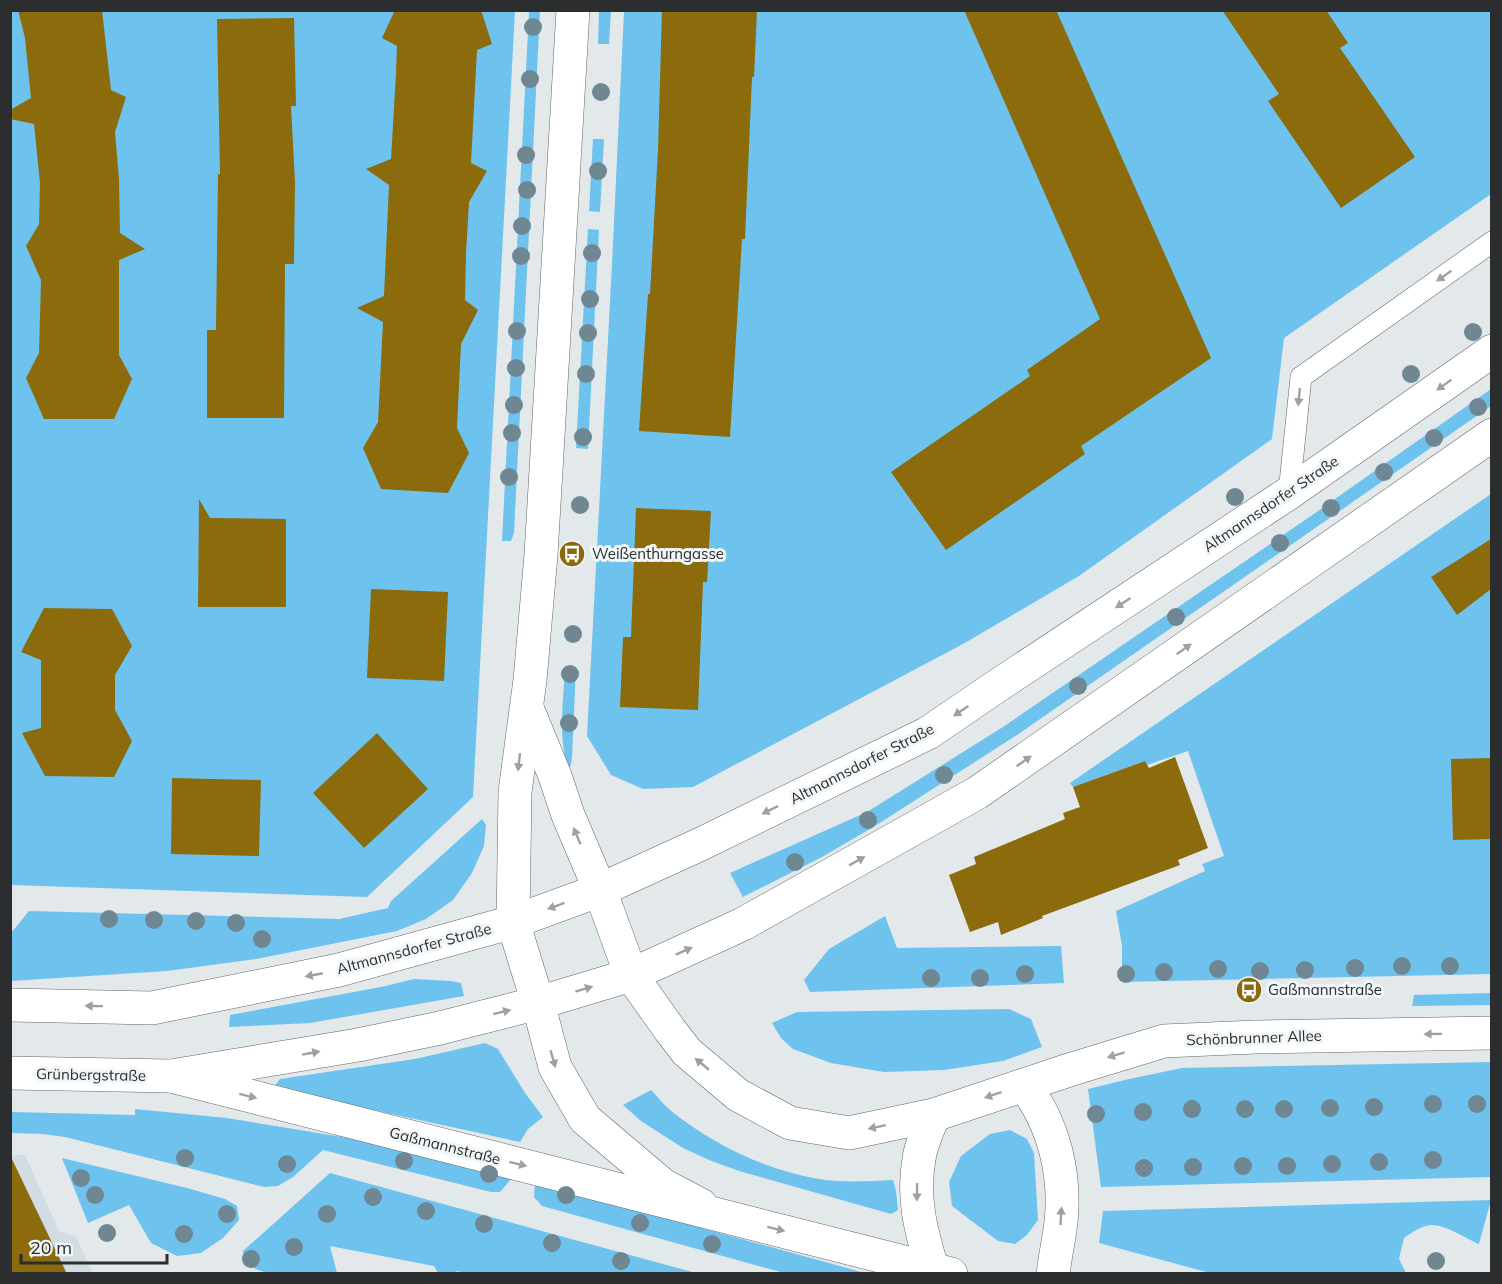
<svg xmlns="http://www.w3.org/2000/svg" width="1502" height="1284" viewBox="0 0 1502 1284" font-family="Mulish,sans-serif">
	<style>
		.built { fill: #d1dce3 }
		.green { fill: #6ec3ee }
		.building { fill: #8b6b0c }
		.lines { fill: none; stroke-linecap: round; stroke-linejoin: round }
		.service-casing { stroke: #626669; stroke-width: 22 }
		.minor-casing { stroke: #626669; stroke-width: 34 }
		.tertiary-casing { stroke: #626669; stroke-width: 34 }
		.primary-casing { stroke: #626669; stroke-width: 34 }
		.service { stroke: #fff; stroke-width: 21 }
		.minor { stroke: #fff; stroke-width: 33 }
		.tertiary { stroke: #fff; stroke-width: 33 }
		.primary { stroke: #fff; stroke-width: 33 }
		.tree { fill: #6f8793 }
		.oneway { fill: #a0a0a1 }
		.labels { text-anchor: middle; stroke-width: 6; stroke-linejoin: round; paint-order: stroke }
		.street-label { font-size: 15px; fill: #2b2d2e; stroke: #f1f6f8 }
		.poi-label { font-size: 15px; fill: #2b2d2e; stroke: #f1f6f8; text-anchor: start }
	</style>
	<rect width="100%" height="100%" fill="#e3e8eb"/>
	<polygon class="built" points="10,1155 25,1155 59,1231 76,1237 93,1273 11,1273"/>
	<g class="green">
		<polygon points="11,11 515,11 473,797 367,897 11,885"/>
		<polygon points="529,11 540,11 514,533 511,541 502,541"/>
		<polygon points="599,11 611,11 609,44 598,44"/>
		<polygon points="624,11 1491,11 1491,194 1284,338 1272,439 1079,576 963,644 693,787 643,789 611,775 587,736 612,264"/>
		<polygon points="593,139 604,139 600,212 589,211"/>
		<polygon points="588,229 599,230 588,449 576,448"/>
		<polygon points="1491,389 1491,406 1017,735 875,826 822,857 743,897 730,873 867,812 1003,727 1308,518"/>
		<polygon points="1491,494 1491,974 1122,982 1122,946 1116,911 1205,871 1202,864 1224,856 1188,751 1147,765 1145,761 1073,787 1070,783"/>
		<path d="M565,666l11,1 -4,91 -1,6 -2,4c-12,-27 -5,-72 -4,-102z"/>
		<polygon points="482,819 486,825 484,846 472,873 453,900 426,919 397,931 256,959 167,971 11,981 11,933 29,911 339,919 388,908 391,901"/>
		<polygon points="885,916 897,948 1061,946 1064,983 810,992 804,980 829,949"/>
		<polygon points="414,979 451,981 461,983 464,996 310,1023 229,1027 230,1015 381,987"/>
		<polygon points="1491,993 1491,1005 1412,1006 1414,995"/>
		<polygon points="1009,1009 1031,1019 1042,1047 1003,1061 944,1070 884,1072 831,1063 793,1049 781,1038 772,1023 797,1012"/>
		<polygon points="485,1043 498,1049 525,1093 543,1117 528,1129 520,1142 277,1089 276,1084 280,1079 415,1059"/>
		<polygon points="1491,1062 1491,1177 1101,1187 1088,1089 1129,1079 1182,1068"/>
		<path d="M651,1090c6,6 12,14 19,20 42,34 95,60 149,69 24,4 49,2 74,1l3,11 2,19 -7,4 -152,-43 -30,-11 -26,-12 -42,-27 -18,-16z"/>
		<polygon points="135,1109 227,1118 367,1141 512,1178 500,1192 491,1192 323,1150 293,1177 278,1186 264,1187 65,1137 43,1134 11,1133 11,1112 135,1115"/>
		<polygon points="1010,1130 1027,1139 1034,1153 1038,1220 1027,1235 1015,1244 998,1241 952,1206 949,1182 961,1156 990,1134"/>
		<polygon points="62,1158 187,1188 225,1199 237,1206 239,1220 223,1238 201,1253 177,1256 151,1243 129,1205 88,1223"/>
		<polygon points="330,1173 696,1273 471,1274 456,1271 457,1273 438,1273 434,1266 330,1246 337,1273 268,1273 258,1270 243,1263 243,1251"/>
		<polygon points="535,1182 865,1273 784,1273 542,1206 534,1197"/>
		<path d="M1491,1200l-12,44c-14,-6 -34,-20 -49,-19 -9,1 -19,8 -26,13l-5,21 7,14h-196l-111,-30 4,-32z"/>
	</g>
	<g class="building">
		<polygon points="18,10 102,10 111,90 126,97 115,132 119,179 120,233 145,249 119,260 119,355 132,379 114,419 44,419 26,378 39,353 41,280 26,246 39,224 40,183 34,124 10,119 10,110 31,98 25,38"/>
		<polygon points="395,10 481,10 492,44 477,50 471,163 487,171 469,202 466,253 465,300 478,310 461,344 457,428 469,453 448,493 381,489 363,448 378,422 383,322 357,308 384,296 389,185 366,169 391,159 396,73 397,46 382,38"/>
		<polygon points="662,10 757,10 754,77 752,77 745,239 742,239 730,437 639,431 648,294 650,294 658,150"/>
		<polygon points="964,10 1056,10 1211,358 1081,446 1085,454 946,550 891,472 1030,376 1027,370 1100,319"/>
		<polygon points="1222,10 1326,10 1348,43 1340,48 1415,157 1341,208 1268,101 1279,94"/>
		<polygon points="294,18 296,106 291,106 295,182 294,264 285,264 284,418 207,418 207,330 216,330 218,174 220,174 217,19"/>
		<polygon points="199,499 210,518 286,519 286,607 198,607"/>
		<polygon points="636,508 711,511 707,582 703,582 698,710 620,707 623,637 631,637"/>
		<polygon points="1491,539 1491,589 1457,615 1431,577"/>
		<polygon points="371,589 448,592 444,681 367,678"/>
		<polygon points="44,608 112,609 132,646 115,675 115,710 132,741 114,777 45,776 22,733 41,728 41,660 21,652"/>
		<polygon points="377,733 428,789 364,848 313,793"/>
		<polygon points="1175,757 1208,848 1178,860 1180,865 1042,916 1043,918 1001,935 998,922 970,932 949,875 976,864 974,857 1065,819 1063,813 1080,807 1073,787 1145,761 1149,768"/>
		<polygon points="1491,758 1491,839 1453,840 1451,759"/>
		<polygon points="172,778 261,780 259,856 171,854"/>
		<polygon points="10,1155 67,1274 10,1274"/>
	</g>
	<g class="lines">
		<defs>
			<polyline id="service" points="1289,493 1301,377 1492,242"/>
			<g id="minor">
				<polyline points="573,10 541,555 530,680 515,792 513,922 538,1003 555,1067 585,1119 663,1185 701,1205"/>
				<polyline points="527,708 555,776 568,815 600,890"/>
				<path d="M1024,1085c30,39 42,89 37,137 -2,17 -6,35 -8,52"/>
				<path d="M932,1268c-11,-37 -20,-70 -13,-109 2,-15 9,-30 15,-44"/>
			</g>
			<g id="tertiary">
				<polyline points="600,890 631,975 670,1030 687,1052 738,1095 790,1123 849,1133 934,1115 1069,1070 1164,1041 1255,1037 1492,1033"/>
				<polyline points="171,1076 951,1274"/>
			</g>
			<g id="primary">
				<polyline points="10,1005 152,1008 339,970 513,922 600,890 701,844 928,733 997,686 1289,493 1492,351"/>
				<polyline points="10,1073 171,1076 358,1045 440,1028 538,1003 631,975 743,924 977,793 1492,435"/>
			</g>
		</defs>
		<use href="#service" class="service-casing"/>
		<use href="#minor" class="minor-casing"/>
		<use href="#tertiary" class="tertiary-casing"/>
		<use href="#primary" class="primary-casing"/>
		<use href="#service" class="service"/>
		<use href="#minor" class="minor"/>
		<use href="#tertiary" class="tertiary"/>
		<use href="#primary" class="primary"/>
	</g>
	<g class="tree">
		<circle cx="533" cy="27" r="9"/>
		<circle cx="530" cy="79" r="9"/>
		<circle cx="601" cy="92" r="9"/>
		<circle cx="526" cy="155" r="9"/>
		<circle cx="598" cy="171" r="9"/>
		<circle cx="527" cy="190" r="9"/>
		<circle cx="522" cy="226" r="9"/>
		<circle cx="592" cy="253" r="9"/>
		<circle cx="521" cy="256" r="9"/>
		<circle cx="590" cy="299" r="9"/>
		<circle cx="517" cy="331" r="9"/>
		<circle cx="1473" cy="332" r="9"/>
		<circle cx="588" cy="333" r="9"/>
		<circle cx="516" cy="368" r="9"/>
		<circle cx="586" cy="374" r="9"/>
		<circle cx="1411" cy="374" r="9"/>
		<circle cx="514" cy="405" r="9"/>
		<circle cx="1478" cy="407" r="9"/>
		<circle cx="512" cy="433" r="9"/>
		<circle cx="583" cy="437" r="9"/>
		<circle cx="1434" cy="438" r="9"/>
		<circle cx="1384" cy="472" r="9"/>
		<circle cx="509" cy="477" r="9"/>
		<circle cx="1235" cy="497" r="9"/>
		<circle cx="580" cy="505" r="9"/>
		<circle cx="1331" cy="508" r="9"/>
		<circle cx="1280" cy="543" r="9"/>
		<circle cx="1176" cy="617" r="9"/>
		<circle cx="573" cy="634" r="9"/>
		<circle cx="570" cy="674" r="9"/>
		<circle cx="1078" cy="686" r="9"/>
		<circle cx="569" cy="723" r="9"/>
		<circle cx="944" cy="775" r="9"/>
		<circle cx="868" cy="820" r="9"/>
		<circle cx="795" cy="862" r="9"/>
		<circle cx="109" cy="919" r="9"/>
		<circle cx="154" cy="920" r="9"/>
		<circle cx="196" cy="921" r="9"/>
		<circle cx="236" cy="923" r="9"/>
		<circle cx="262" cy="939" r="9"/>
		<circle cx="1402" cy="966" r="9"/>
		<circle cx="1450" cy="966" r="9"/>
		<circle cx="1355" cy="968" r="9"/>
		<circle cx="1218" cy="969" r="9"/>
		<circle cx="1305" cy="970" r="9"/>
		<circle cx="1260" cy="971" r="9"/>
		<circle cx="1164" cy="972" r="9"/>
		<circle cx="1025" cy="974" r="9"/>
		<circle cx="1126" cy="974" r="9"/>
		<circle cx="931" cy="978" r="9"/>
		<circle cx="980" cy="978" r="9"/>
		<circle cx="1433" cy="1104" r="9"/>
		<circle cx="1477" cy="1104" r="9"/>
		<circle cx="1374" cy="1107" r="9"/>
		<circle cx="1330" cy="1108" r="9"/>
		<circle cx="1192" cy="1109" r="9"/>
		<circle cx="1245" cy="1109" r="9"/>
		<circle cx="1284" cy="1109" r="9"/>
		<circle cx="1143" cy="1112" r="9"/>
		<circle cx="1096" cy="1114" r="9"/>
		<circle cx="185" cy="1158" r="9"/>
		<circle cx="1433" cy="1160" r="9"/>
		<circle cx="404" cy="1161" r="9"/>
		<circle cx="1379" cy="1162" r="9"/>
		<circle cx="287" cy="1164" r="9"/>
		<circle cx="1332" cy="1164" r="9"/>
		<circle cx="1243" cy="1166" r="9"/>
		<circle cx="1287" cy="1166" r="9"/>
		<circle cx="1193" cy="1167" r="9"/>
		<circle cx="1144" cy="1168" r="9"/>
		<circle cx="489" cy="1174" r="9"/>
		<circle cx="81" cy="1178" r="9"/>
		<circle cx="95" cy="1195" r="9"/>
		<circle cx="566" cy="1195" r="9"/>
		<circle cx="373" cy="1197" r="9"/>
		<circle cx="426" cy="1211" r="9"/>
		<circle cx="227" cy="1214" r="9"/>
		<circle cx="327" cy="1214" r="9"/>
		<circle cx="640" cy="1223" r="9"/>
		<circle cx="484" cy="1224" r="9"/>
		<circle cx="107" cy="1233" r="9"/>
		<circle cx="184" cy="1234" r="9"/>
		<circle cx="552" cy="1243" r="9"/>
		<circle cx="712" cy="1244" r="9"/>
		<circle cx="294" cy="1247" r="9"/>
		<circle cx="251" cy="1259" r="9"/>
		<circle cx="621" cy="1261" r="9"/>
		<circle cx="1436" cy="1261" r="9"/>
	</g>
	<defs><path id="oneway-solid" d="M-6-.8H1V-3.2L6.5 0L1 3.2V.8H-6Z" transform="scale(1.5)"/></defs>
	<g class="oneway">
		<use href="#oneway-solid" transform="translate(1444 276) rotate(145)"/>
		<use href="#oneway-solid" transform="translate(1444 385) rotate(145)"/>
		<use href="#oneway-solid" transform="translate(1299 397) rotate(96)"/>
		<use href="#oneway-solid" transform="translate(1123 603) rotate(147)"/>
		<use href="#oneway-solid" transform="translate(1184 649) rotate(-35)"/>
		<use href="#oneway-solid" transform="translate(961 711) rotate(146)"/>
		<use href="#oneway-solid" transform="translate(1024 761) rotate(-35)"/>
		<use href="#oneway-solid" transform="translate(519 762) rotate(97)"/>
		<use href="#oneway-solid" transform="translate(770 810) rotate(154)"/>
		<use href="#oneway-solid" transform="translate(577 836) rotate(-113)"/>
		<use href="#oneway-solid" transform="translate(857 861) rotate(-29)"/>
		<use href="#oneway-solid" transform="translate(556 906) rotate(160)"/>
		<use href="#oneway-solid" transform="translate(684 951) rotate(-24)"/>
		<use href="#oneway-solid" transform="translate(314 975) rotate(169)"/>
		<use href="#oneway-solid" transform="translate(584 989) rotate(-17)"/>
		<use href="#oneway-solid" transform="translate(94 1006) rotate(-179)"/>
		<use href="#oneway-solid" transform="translate(502 1012) rotate(-14)"/>
		<use href="#oneway-solid" transform="translate(1433 1034) rotate(179)"/>
		<use href="#oneway-solid" transform="translate(311 1053) rotate(-10)"/>
		<use href="#oneway-solid" transform="translate(1116 1055) rotate(163)"/>
		<use href="#oneway-solid" transform="translate(553 1059) rotate(74)"/>
		<use href="#oneway-solid" transform="translate(702 1064) rotate(-140)"/>
		<use href="#oneway-solid" transform="translate(993 1095) rotate(162)"/>
		<use href="#oneway-solid" transform="translate(248 1096) rotate(14)"/>
		<use href="#oneway-solid" transform="translate(877 1127) rotate(168)"/>
		<use href="#oneway-solid" transform="translate(518 1164) rotate(14)"/>
		<use href="#oneway-solid" transform="translate(917 1192) rotate(91)"/>
		<use href="#oneway-solid" transform="translate(1061 1216) rotate(-87)"/>
		<use href="#oneway-solid" transform="translate(776 1229) rotate(14)"/>
	</g>
	<defs>
		<symbol id="bus-disc" viewBox="-11 -11 22 22"><circle r="9.5" fill="#8a6a0a" stroke="#f1f6f8"/><path d="M-5-6H5V4H4V6H2V4H-2V6H-4V4H-5ZM-3.5-4V0h7V-4ZM-3.5 1.2v1.5H-2V1.2ZM2 1.2v1.5H3.5V1.2Z" fill="#fff"/></symbol>
	</defs>
	<g fill-rule="evenodd">
		<use href="#bus-disc" x="557" y="539" width="30" height="30"/>
		<use href="#bus-disc" x="1234" y="975" width="30" height="30"/>
	</g>
	<g class="labels">
		<g class="street-label">
			<text transform="translate(1271 504) rotate(-34)" y="5">Altmannsdorfer Straße</text>
			<text transform="translate(862 764) rotate(-27)" y="5">Altmannsdorfer Straße</text>
			<text transform="translate(414 949) rotate(-15)" y="5">Altmannsdorfer Straße</text>
			<text transform="translate(1254 1038) rotate(-2)" y="5">Schönbrunner Allee</text>
			<text transform="translate(91 1075) rotate(1)" y="5">Grünbergstraße</text>
			<text transform="translate(445 1146) rotate(14)" y="5">Gaßmannstraße</text>
		</g>
		<g class="poi-label">
			<text x="592" y="559">Weißenthurngasse</text>
			<text x="1268" y="995">Gaßmannstraße</text>
		</g>
	</g>
	<rect width="1502" height="1284" fill="none" stroke="#2b2d2e" stroke-width="24"/>
	<path d="M21 1254v9h146v-9" fill="none" stroke="#2b2d2e" stroke-width="3"/>
	<text x="30" y="1254" font-size="18" fill="#2b2d2e" stroke="#f1f6f8" stroke-width="4.5" paint-order="stroke">20 m</text>
</svg>
